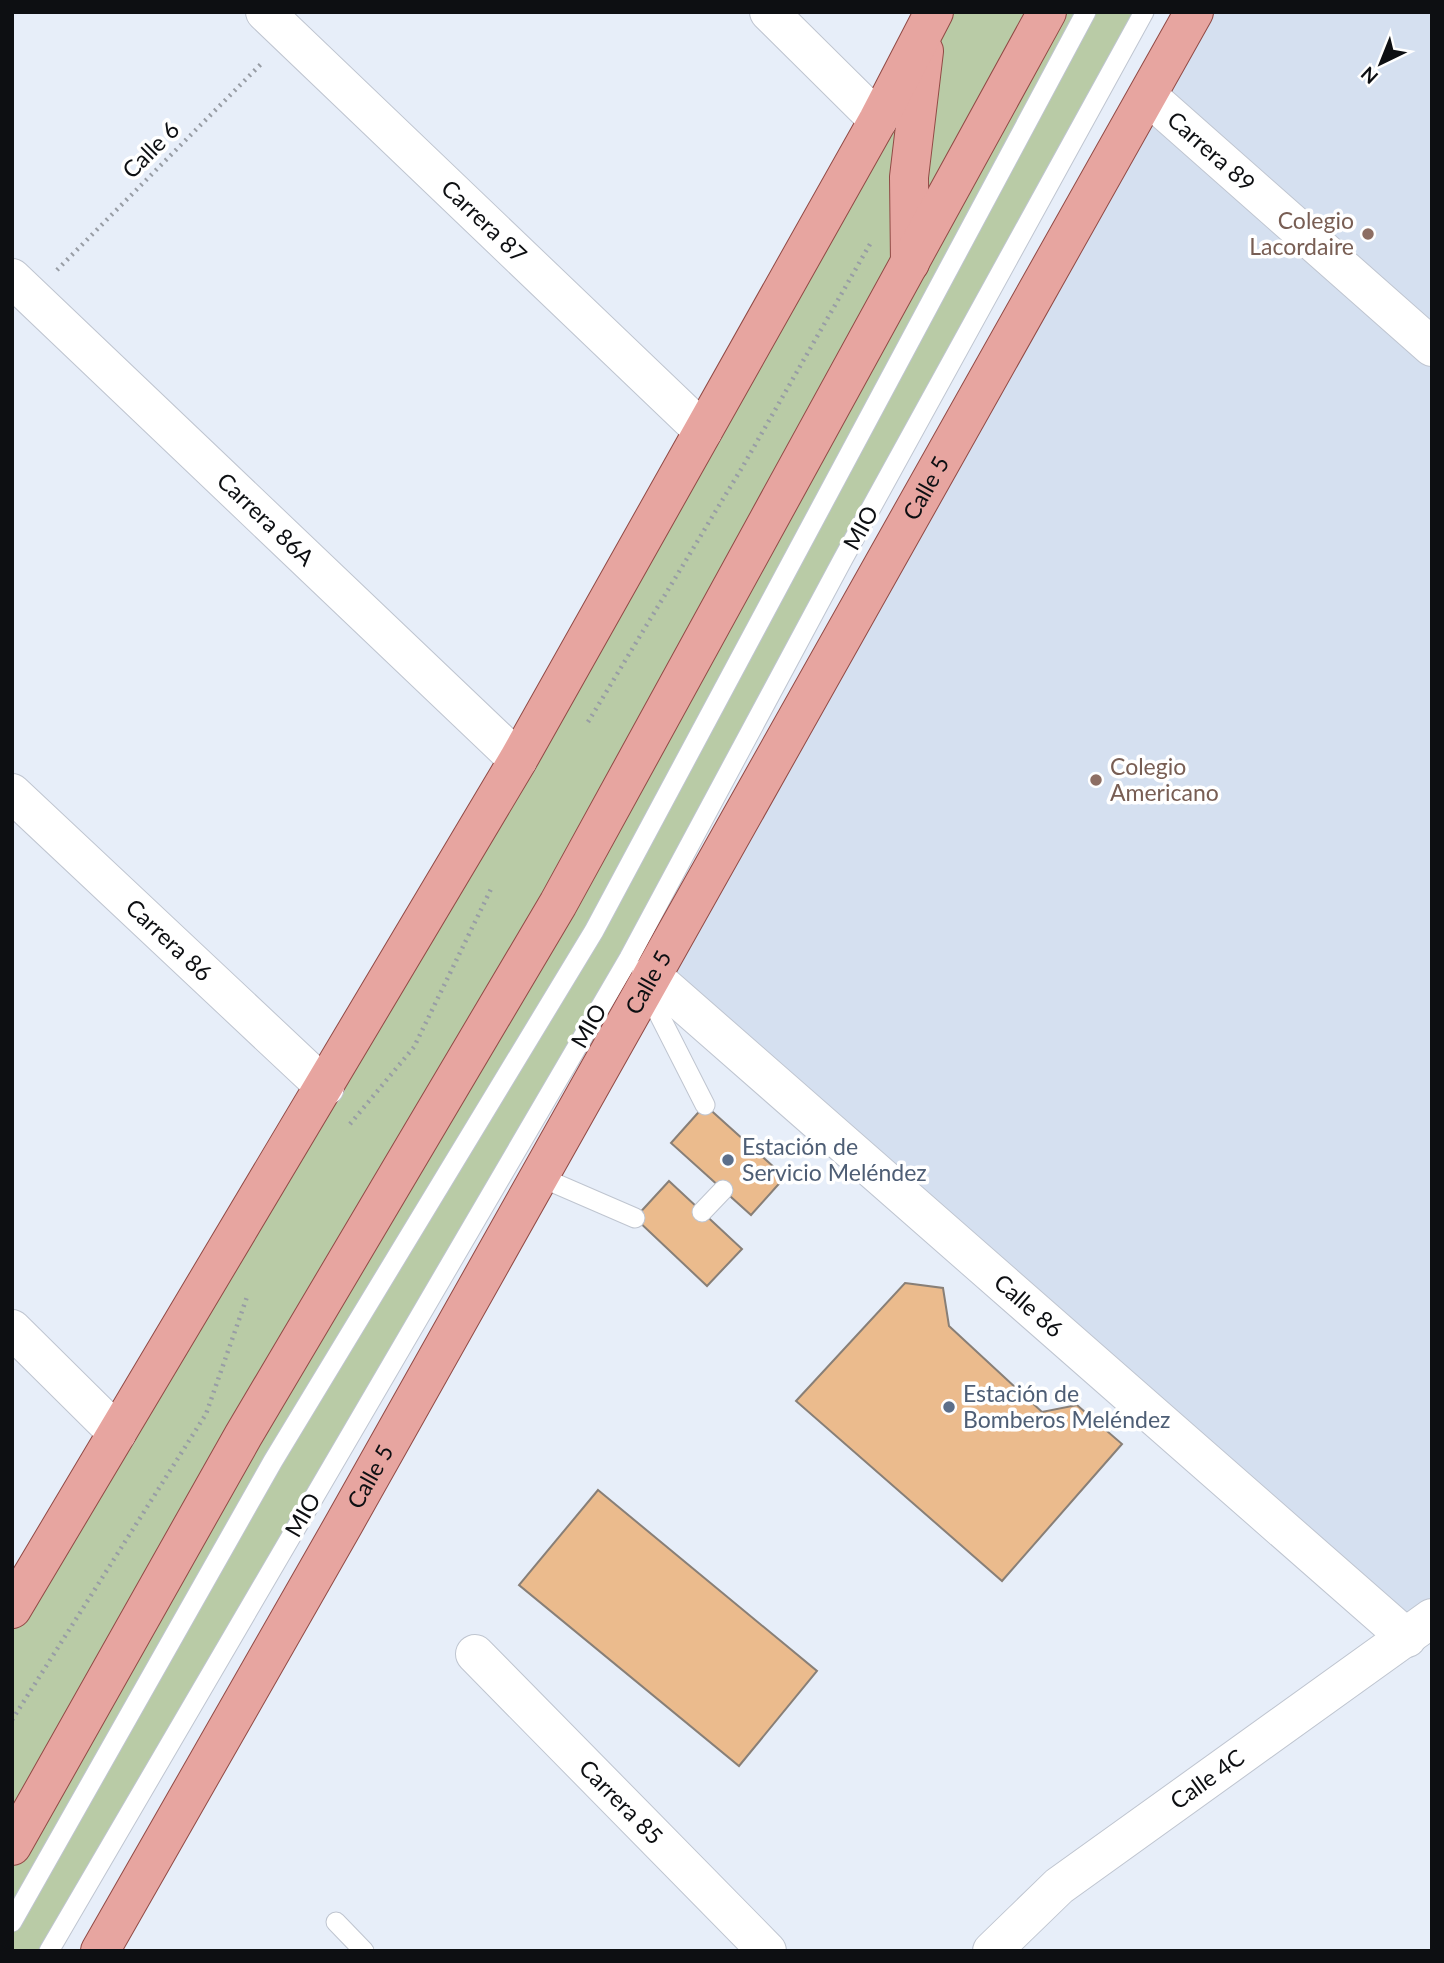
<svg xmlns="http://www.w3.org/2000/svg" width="1444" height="1963" viewBox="0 0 1444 1963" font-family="Lato,sans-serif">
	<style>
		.built { fill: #d5e0f0 }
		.green { fill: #b9cba6 }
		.building { fill: #ebbb8d; stroke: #887f77; stroke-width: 2 }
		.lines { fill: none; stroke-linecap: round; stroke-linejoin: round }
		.service-casing { stroke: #bfc5d0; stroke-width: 21 }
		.minor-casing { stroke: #bfc5d0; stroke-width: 40 }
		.primary-casing { stroke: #904a45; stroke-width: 40 }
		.path { stroke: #989da5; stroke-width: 4.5; stroke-dasharray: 2 5; stroke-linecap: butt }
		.service { stroke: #fff; stroke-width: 19 }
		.minor { stroke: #fff; stroke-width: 38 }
		.primary { stroke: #e7a5a0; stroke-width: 38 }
		.education-dot { fill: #8d6e63; stroke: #fff; stroke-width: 2.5 }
		.service-dot { fill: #5c6f8a; stroke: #fff; stroke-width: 2.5 }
		.labels { text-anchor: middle; stroke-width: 7; stroke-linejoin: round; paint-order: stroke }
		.street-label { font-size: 23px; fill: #0d0f12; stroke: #fff }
		.education-label { font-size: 23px; fill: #785e54; stroke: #fff; text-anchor: end }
		.service-label { font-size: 23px; fill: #4e5e75; stroke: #fff; text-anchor: start }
	</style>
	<rect width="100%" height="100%" fill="#e7eef9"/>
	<polygon class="built" points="1194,12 1432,12 1432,1618 1407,1638 651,975"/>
	<polygon class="green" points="934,12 1144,12 629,958 49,1951 12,1951 12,1609"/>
	<g class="building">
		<polygon points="705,1105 785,1177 751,1215 671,1143"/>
		<polygon points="669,1181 742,1249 707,1286 635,1218"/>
		<polygon points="905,1283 943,1288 949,1326 1042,1412 1077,1405 1122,1444 1002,1581 796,1401"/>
		<polygon points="598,1490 817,1671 739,1766 519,1585"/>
	</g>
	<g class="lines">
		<defs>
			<g id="service">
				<polyline points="645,987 705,1105"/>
				<polyline points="538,1176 635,1218"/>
				<polyline points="702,1212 723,1190"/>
				<polyline points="12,1922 273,1461 594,931 1086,12"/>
				<polyline points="336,1922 364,1951"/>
				<polyline points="49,1951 629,958 843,559 1144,12"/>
			</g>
			<g id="minor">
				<path id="s1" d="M265,12l438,419"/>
				<polyline points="769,12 878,120"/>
				<path id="s2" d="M1148,96l284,251"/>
				<path id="s3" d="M12,278l506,482"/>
				<path id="s4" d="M12,793l313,294"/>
				<path id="s5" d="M651,975l756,663"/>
				<polyline points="12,1329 117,1433"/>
				<path id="s6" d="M475,1654l292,297"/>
				<path id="s7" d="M992,1951l67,-65 373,-268"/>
			</g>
			<g id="primary">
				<polyline points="910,263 909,177 924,51"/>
				<polyline points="12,1609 518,760 878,120 934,12"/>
				<polyline points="12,1846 243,1436 558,904 1047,12"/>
				<path id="s8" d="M100,1951l245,-429 849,-1510"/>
			</g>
		</defs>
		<use href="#service" class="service-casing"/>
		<use href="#minor" class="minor-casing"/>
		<use href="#primary" class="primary-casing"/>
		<g class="path">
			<polyline points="57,270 263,62"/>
			<polyline points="588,722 743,466 870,244"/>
			<polyline points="350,1124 414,1047 492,887"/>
			<polyline points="12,1720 206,1414 248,1294"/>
		</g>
		<use href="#service" class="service"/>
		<use href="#minor" class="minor"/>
		<use href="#primary" class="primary"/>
	</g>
	<g class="education-dot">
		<circle cx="1368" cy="234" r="7"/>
		<circle cx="1096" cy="780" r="7"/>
	</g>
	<g class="service-dot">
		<circle cx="728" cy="1160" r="7"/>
		<circle cx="949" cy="1407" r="7"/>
	</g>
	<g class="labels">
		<g class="street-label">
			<text transform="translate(151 150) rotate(-45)" y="8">Calle 6</text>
			<text dy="8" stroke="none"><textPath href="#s2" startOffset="84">Carrera 89</textPath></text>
			<text dy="8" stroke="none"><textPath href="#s1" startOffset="303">Carrera 87</textPath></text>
			<text dy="8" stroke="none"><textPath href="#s8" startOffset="1680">Calle 5</textPath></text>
			<text dy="8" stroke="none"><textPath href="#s3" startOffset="350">Carrera 86A</textPath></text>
			<text transform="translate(861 528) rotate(-61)" y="8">MIO</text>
			<text dy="8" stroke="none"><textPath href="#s4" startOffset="215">Carrera 86</textPath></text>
			<text dy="8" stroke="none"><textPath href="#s8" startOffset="1113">Calle 5</textPath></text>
			<text transform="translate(589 1026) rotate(-60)" y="8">MIO</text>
			<text dy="8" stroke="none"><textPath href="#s5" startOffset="502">Calle 86</textPath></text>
			<text dy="8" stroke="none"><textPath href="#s8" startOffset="546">Calle 5</textPath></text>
			<text transform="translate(303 1515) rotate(-60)" y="8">MIO</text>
			<text dy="8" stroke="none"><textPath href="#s7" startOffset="276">Calle 4C</textPath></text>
			<text dy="8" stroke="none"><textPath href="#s6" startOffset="208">Carrera 85</textPath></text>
		</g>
		<g class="education-label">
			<text x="1354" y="229">Colegio<tspan x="1354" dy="26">Lacordaire</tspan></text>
			<text x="1110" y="775" text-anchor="start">Colegio<tspan x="1110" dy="26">Americano</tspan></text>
		</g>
		<g class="service-label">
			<text x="742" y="1155">Estación de<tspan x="742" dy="26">Servicio Meléndez</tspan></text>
			<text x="963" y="1402">Estación de<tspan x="963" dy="26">Bomberos Meléndez</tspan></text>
		</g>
	</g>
	<rect width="1444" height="1963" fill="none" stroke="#0d0f12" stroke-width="28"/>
	<g transform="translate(1381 63) rotate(223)" stroke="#ffffff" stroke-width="5" paint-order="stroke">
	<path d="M0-5L12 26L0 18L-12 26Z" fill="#0d0f12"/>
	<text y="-10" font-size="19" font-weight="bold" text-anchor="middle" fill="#0d0f12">N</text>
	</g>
</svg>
